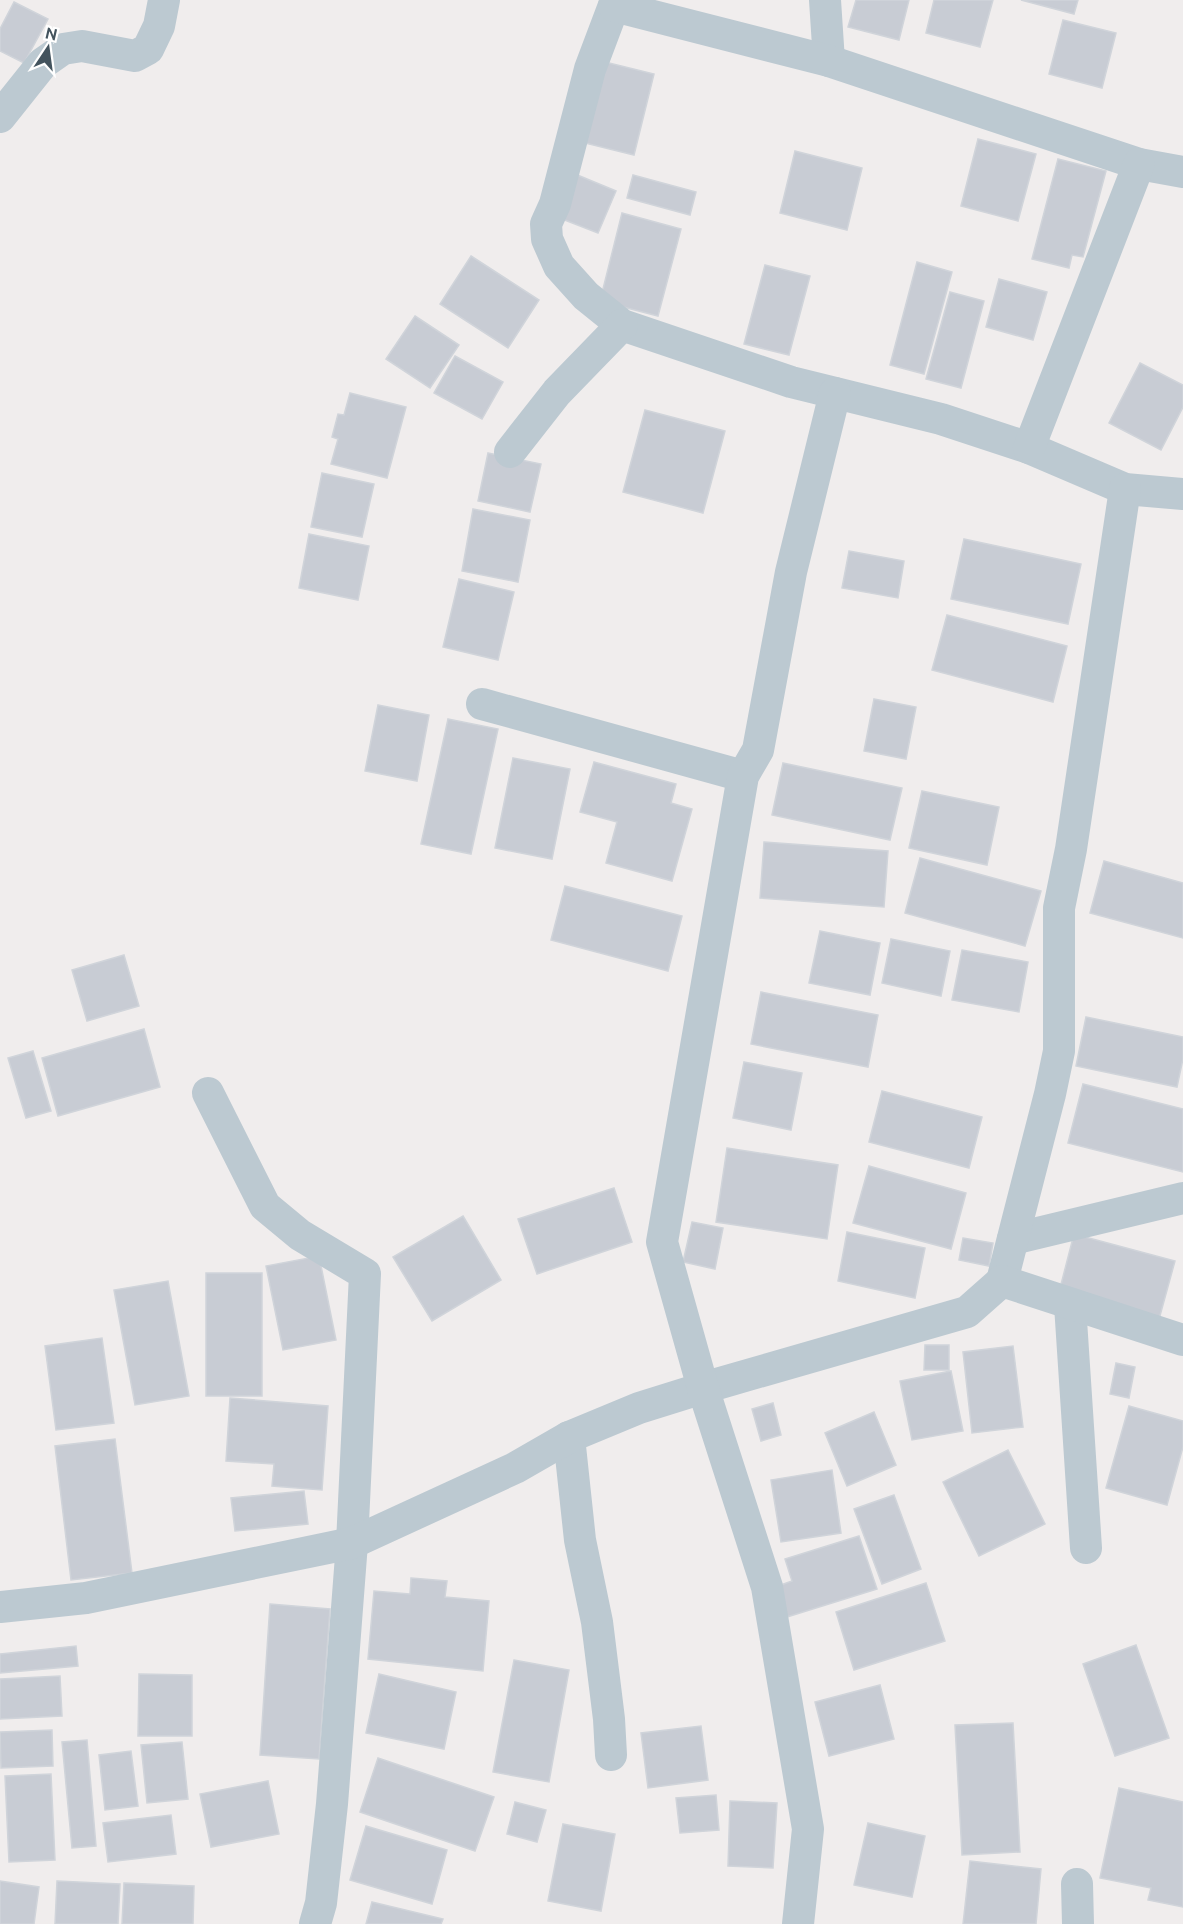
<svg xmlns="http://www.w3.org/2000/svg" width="1183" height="1924" viewBox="0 0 1183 1924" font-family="Ubuntu,sans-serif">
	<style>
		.building { fill: #c8ccd4; stroke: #d0d4da; stroke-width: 1.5 }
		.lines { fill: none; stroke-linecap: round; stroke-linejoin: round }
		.street { stroke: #bcc9d1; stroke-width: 32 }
	</style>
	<rect width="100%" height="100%" fill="#f0eded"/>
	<g class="building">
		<polygon points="856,0 909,0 899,40 848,27"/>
		<polygon points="934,0 993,0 980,47 926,33"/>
		<polygon points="1021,0 1078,0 1074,14"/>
		<polygon points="14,2 48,19 24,63 0,51 0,29"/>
		<polygon points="1063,20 1116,33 1102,88 1049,74"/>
		<polygon points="605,62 654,74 634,155 585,143"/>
		<polygon points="978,139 1036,154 1018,221 961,206"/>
		<polygon points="795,151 862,168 847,230 780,213"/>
		<polygon points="1058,159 1106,171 1083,257 1072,255 1069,268 1032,259"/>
		<polygon points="575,174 616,191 598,233 557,217"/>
		<polygon points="633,175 696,192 690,215 627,198"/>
		<polygon points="622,213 681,229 658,316 600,301"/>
		<polygon points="471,256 539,300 508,348 440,304"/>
		<polygon points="917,262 952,272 924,374 890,365"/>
		<polygon points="765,265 810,276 789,355 744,344"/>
		<polygon points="999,279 1047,292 1033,340 986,327"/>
		<polygon points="950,292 984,301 961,388 926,379"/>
		<polygon points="415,316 459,345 430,388 386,359"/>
		<polygon points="455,356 503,382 482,419 434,393"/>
		<polygon points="1140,363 1183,385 1183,407 1161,450 1109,423"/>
		<polygon points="350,393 406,407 387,478 331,464 338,439 332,437 338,414 344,415"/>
		<polygon points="645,410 725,431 703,513 623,492"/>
		<polygon points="488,453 541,464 530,512 478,501"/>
		<polygon points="322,473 374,484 362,537 311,527"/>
		<polygon points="473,509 530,520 518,582 462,571"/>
		<polygon points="309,534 369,546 358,600 299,588"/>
		<polygon points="964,539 1081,564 1068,624 951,599"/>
		<polygon points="849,551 904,561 898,598 842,588"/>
		<polygon points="459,579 514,592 498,660 443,647"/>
		<polygon points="947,615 1067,646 1053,702 932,670"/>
		<polygon points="874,699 916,707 906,759 864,751"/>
		<polygon points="378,705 429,715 417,781 365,771"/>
		<polygon points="448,719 498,729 471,854 421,844"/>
		<polygon points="513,758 570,769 552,859 495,848"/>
		<polygon points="594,762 676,784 671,803 692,809 672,881 606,863 617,822 580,812"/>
		<polygon points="783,763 902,788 890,840 772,815"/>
		<polygon points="922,791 999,807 987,865 909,848"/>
		<polygon points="764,842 888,851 884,907 760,898"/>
		<polygon points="920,858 1041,891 1025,946 905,913"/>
		<polygon points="1104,861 1183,883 1183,938 1090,913"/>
		<polygon points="565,886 682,916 668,971 551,940"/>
		<polygon points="820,931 880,943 870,995 809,983"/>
		<polygon points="891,939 950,951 941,996 882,983"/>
		<polygon points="962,950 1028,962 1019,1012 952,1000"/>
		<polygon points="124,955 139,1006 87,1021 72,970"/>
		<polygon points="761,992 878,1015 868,1067 751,1044"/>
		<polygon points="1086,1017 1183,1037 1183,1059 1177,1087 1076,1066"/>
		<polygon points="144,1029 160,1087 58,1116 42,1058"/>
		<polygon points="33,1051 51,1111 26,1118 8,1058"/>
		<polygon points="744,1062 802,1073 791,1130 733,1118"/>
		<polygon points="1083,1084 1183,1109 1183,1172 1068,1143"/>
		<polygon points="882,1091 982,1117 969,1168 869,1142"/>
		<polygon points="727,1148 838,1165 827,1239 716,1222"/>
		<polygon points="869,1166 966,1193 951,1249 853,1223"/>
		<polygon points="614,1188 632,1242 537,1274 518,1219"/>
		<polygon points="463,1216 501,1280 432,1321 393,1257"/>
		<polygon points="692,1222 723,1228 715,1269 683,1262"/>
		<polygon points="847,1232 925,1248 915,1298 838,1281"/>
		<polygon points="1074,1234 1175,1261 1158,1323 1058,1296"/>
		<polygon points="963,1238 993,1243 989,1266 959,1260"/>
		<polygon points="319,1256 336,1340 283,1350 266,1266"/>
		<rect x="206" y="1273" width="56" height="123"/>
		<polygon points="168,1281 189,1396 135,1405 114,1290"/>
		<polygon points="102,1338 114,1423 56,1430 45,1346"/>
		<polygon points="925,1345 949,1345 949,1370 924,1370"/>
		<polygon points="1013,1346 1023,1427 972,1433 963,1352"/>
		<polygon points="1116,1363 1135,1367 1129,1398 1110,1394"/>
		<polygon points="951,1371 963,1431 912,1440 900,1381"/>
		<polygon points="230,1398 328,1406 322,1490 272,1486 274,1464 226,1461"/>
		<polygon points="773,1403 781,1435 761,1441 752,1409"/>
		<polygon points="1129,1406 1183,1421 1183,1447 1167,1505 1106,1488"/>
		<polygon points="874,1412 896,1465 847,1486 825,1433"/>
		<polygon points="115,1439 132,1573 71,1580 55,1446"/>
		<polygon points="1008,1450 1045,1524 979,1556 943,1482"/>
		<polygon points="832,1470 841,1533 781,1542 771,1480"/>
		<polygon points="304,1491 308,1524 235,1531 231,1498"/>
		<polygon points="894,1495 921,1569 882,1584 854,1509"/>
		<polygon points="859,1536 877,1589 787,1617 778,1586 792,1581 785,1559"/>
		<polygon points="411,1578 447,1581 445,1597 489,1601 483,1671 368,1659 374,1591 410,1594"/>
		<polygon points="926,1583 945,1641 854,1670 836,1612"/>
		<polygon points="270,1604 330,1609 319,1759 260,1755"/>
		<polygon points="1136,1645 1169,1738 1115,1756 1083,1664"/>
		<polygon points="76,1646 78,1666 0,1673 0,1654"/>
		<polygon points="514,1660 569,1670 549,1782 493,1772"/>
		<polygon points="139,1674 192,1675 192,1736 138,1736"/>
		<polygon points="379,1674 456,1692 444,1749 366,1733"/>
		<polygon points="60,1676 62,1716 0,1719 0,1679"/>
		<polygon points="880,1685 894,1739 829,1756 815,1702"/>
		<polygon points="1013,1723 1020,1852 962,1855 955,1725"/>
		<polygon points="701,1726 708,1780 648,1788 641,1733"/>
		<polygon points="52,1730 53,1766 1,1768 0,1732"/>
		<polygon points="87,1740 96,1846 72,1848 62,1742"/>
		<polygon points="182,1742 188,1799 147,1803 141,1745"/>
		<polygon points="131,1751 138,1806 105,1810 99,1755"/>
		<polygon points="378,1758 494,1797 475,1851 360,1812"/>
		<polygon points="51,1774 55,1860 9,1862 5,1776"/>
		<polygon points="268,1781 279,1834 211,1847 200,1794"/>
		<polygon points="1119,1788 1183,1802 1183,1907 1148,1900 1151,1888 1100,1878"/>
		<polygon points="716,1795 719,1830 680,1833 676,1798"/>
		<polygon points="730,1801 777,1803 773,1868 728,1866"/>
		<polygon points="515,1802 546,1810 537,1842 507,1834"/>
		<polygon points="171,1815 176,1854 108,1862 103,1823"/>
		<polygon points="868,1823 925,1836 912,1897 854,1885"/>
		<polygon points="563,1824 615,1834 601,1911 548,1901"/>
		<polygon points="366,1826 447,1850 432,1904 350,1880"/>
		<polygon points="970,1861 1041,1869 1036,1924 963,1924"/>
		<polygon points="0,1881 39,1887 34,1924 0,1924"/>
		<polygon points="57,1881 120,1884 118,1924 55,1924"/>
		<polygon points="124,1883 194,1886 193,1924 122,1924"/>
		<polygon points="372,1902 443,1919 441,1924 366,1924"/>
	</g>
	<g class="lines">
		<g class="street">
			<polyline points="616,0 590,69 555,204 546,224 547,239 559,266 586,296 622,325 791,382 941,419 1029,448 1125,489 1183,494"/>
			<polyline points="825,0 829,61"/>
			<polyline points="614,6 829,61 1139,164 1183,172"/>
			<polyline points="0,117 43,63 63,49 82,46 135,56 148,49 159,26 164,0"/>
			<polyline points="1029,448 1139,164"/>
			<polyline points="510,452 557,392 622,325"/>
			<polyline points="482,704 743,776"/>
			<polyline points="208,1093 265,1206 300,1235 365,1274 352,1543 332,1804 321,1903 315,1924"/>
			<polyline points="1013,1239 1183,1198"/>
			<polyline points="1002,1281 1050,1094 1059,1051 1059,908 1071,849 1125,489"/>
			<polyline points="1070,1305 1086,1548"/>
			<polyline points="569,1437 580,1540 597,1622 609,1719 611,1755"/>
			<polyline points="0,1607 86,1598 352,1543 515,1468 569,1437 639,1408 703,1388 967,1312 1002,1281 1183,1340"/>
			<polyline points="1077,1884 1078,1924"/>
			<polyline points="798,1924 808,1829 767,1587 703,1388 662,1242 743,776 758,750 791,572 835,393"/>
		</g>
	</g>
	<g transform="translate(48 48) rotate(13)" stroke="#ffffff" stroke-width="4.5" paint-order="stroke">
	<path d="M0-4.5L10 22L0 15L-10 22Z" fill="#43535d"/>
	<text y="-9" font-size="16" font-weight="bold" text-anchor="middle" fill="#43535d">N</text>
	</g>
</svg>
